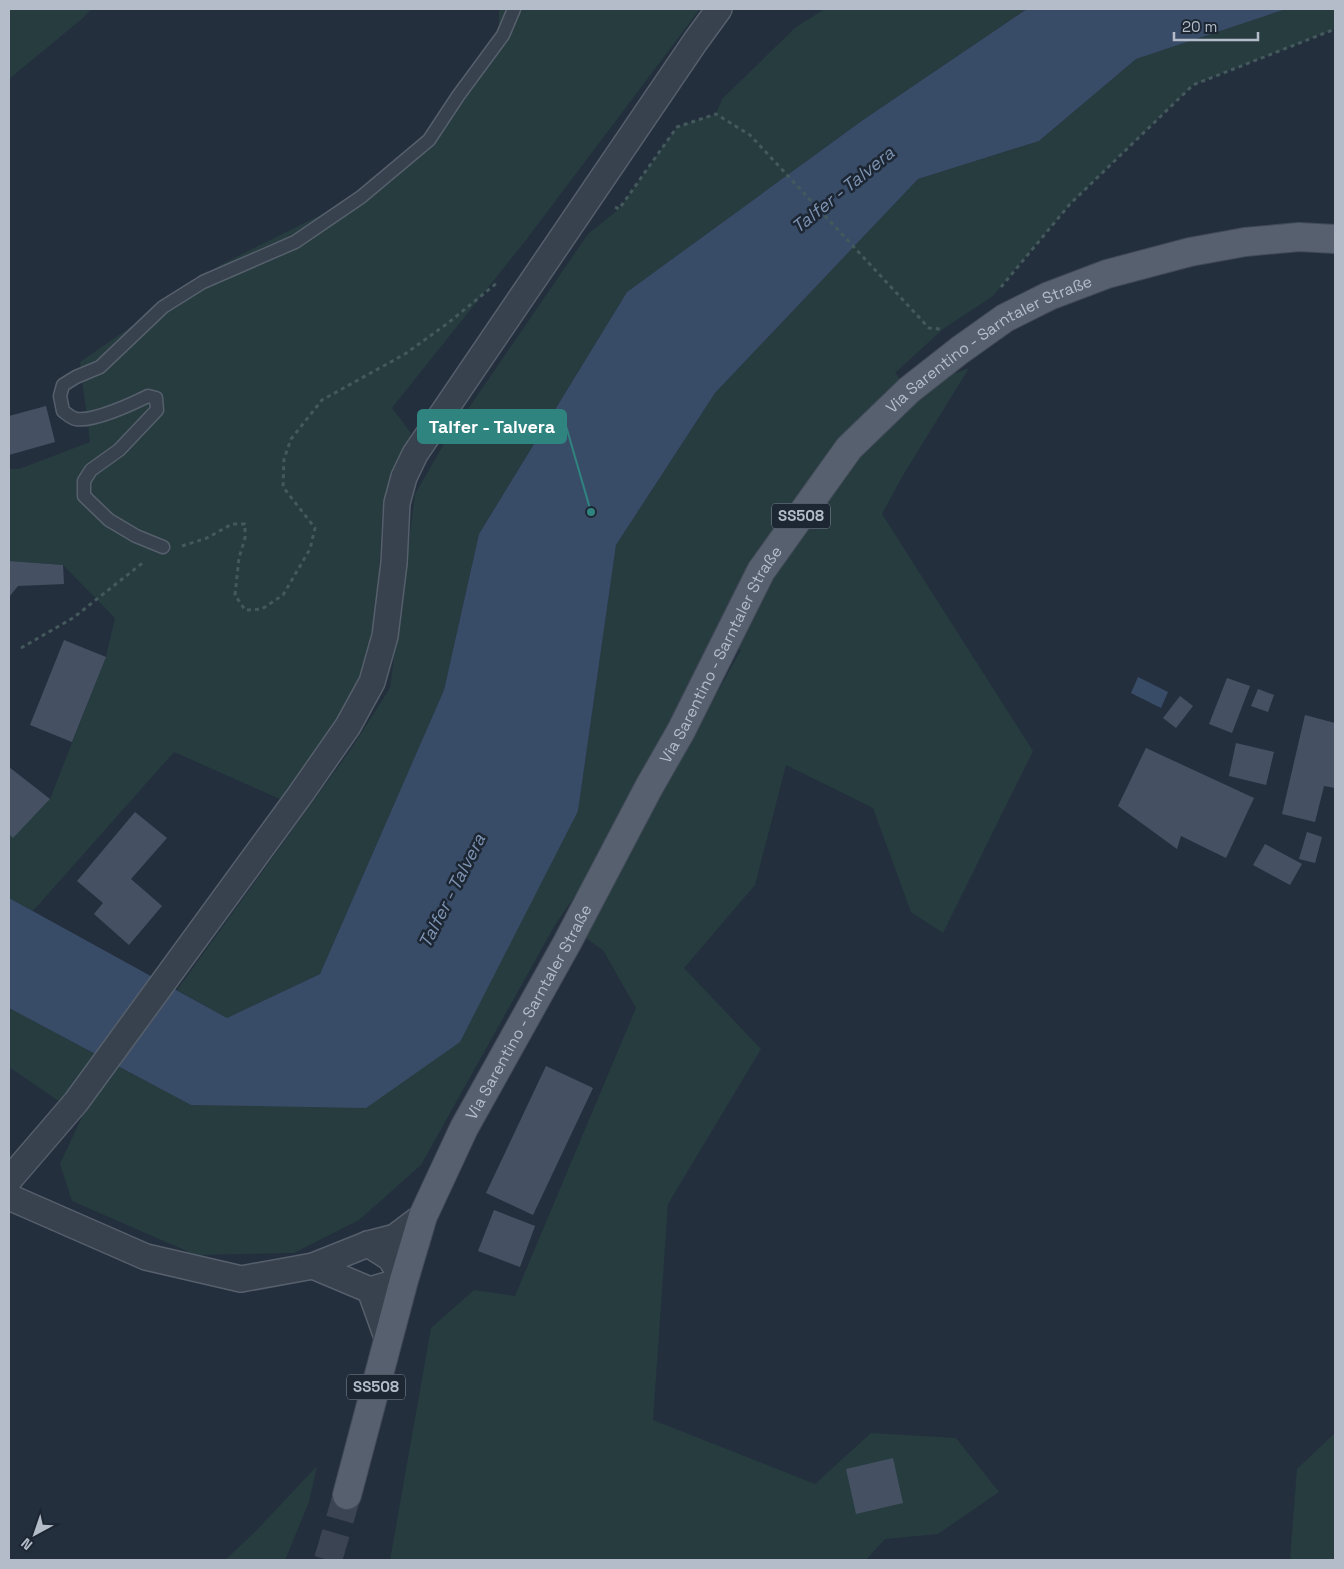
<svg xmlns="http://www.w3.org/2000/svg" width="1344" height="1569" viewBox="0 0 1344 1569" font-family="'Space Grotesk',sans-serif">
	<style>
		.green { fill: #263c3f }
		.water { fill: #394c67 }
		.building { fill: #455162 }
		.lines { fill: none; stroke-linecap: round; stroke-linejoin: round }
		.primary-tunnel { stroke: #3a4453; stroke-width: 28; stroke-dasharray: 28 14; stroke-linecap: butt }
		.service-casing { stroke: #565f6c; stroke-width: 15 }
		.minor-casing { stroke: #565f6c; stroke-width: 28 }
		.primary-casing { stroke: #414a57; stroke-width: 30 }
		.path { stroke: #44595c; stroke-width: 3; stroke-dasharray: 4 4; stroke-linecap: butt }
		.service { stroke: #38414e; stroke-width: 12 }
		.minor { stroke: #38414e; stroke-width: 25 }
		.primary { stroke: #56606e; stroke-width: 28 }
		.labels { text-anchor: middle; stroke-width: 5; stroke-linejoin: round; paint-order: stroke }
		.shield { fill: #1d2633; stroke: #878f9c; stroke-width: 1 }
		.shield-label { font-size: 15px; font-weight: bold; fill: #b4bcc9 }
		.street-label { font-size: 16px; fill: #b4bcc9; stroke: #1d2633 }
		.water-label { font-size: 18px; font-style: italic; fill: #7c92b1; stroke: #1d2633 }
		.leader { fill: none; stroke: #308480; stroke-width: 2 }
		.callout-dot { fill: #308480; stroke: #1d2633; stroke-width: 2 }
		.callout { fill: #308480; stroke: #308480; stroke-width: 2 }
		.callout-label { font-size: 18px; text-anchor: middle; font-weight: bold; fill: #fff }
	</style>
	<rect width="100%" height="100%" fill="#242f3e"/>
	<g class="green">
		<polygon points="9,9 91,9 84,17 9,79"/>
		<polygon points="499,9 700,9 526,240 392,408 411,433 382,514 376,636 357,689 282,800 174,752 33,911 9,898 9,834 13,837 50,799 106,657 115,618 63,565 9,561 9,469 19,469 90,442 80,362 220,265 369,191 462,93 499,40"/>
		<polygon points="825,9 1027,9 863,120 627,292 479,534 444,690 320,974 227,1018 177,990 351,749 390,688 415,494 444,444 588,234 619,209 677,127 716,114 722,99 796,27"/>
		<polygon points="1286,9 1335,9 1335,29 1193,85 1070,204 993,296 943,329 895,373 910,390 969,368 902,477 882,514 1033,751 943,933 911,912 873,808 786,765 755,885 684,968 761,1049 668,1204 653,1420 815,1484 871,1433 956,1438 999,1492 938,1534 885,1539 866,1560 390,1560 431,1328 474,1290 515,1296 636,1008 603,950 581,935 741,650 723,646 649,787 555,925 421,1165 359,1220 294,1253 196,1255 72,1201 60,1164 82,1117 9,1067 9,1008 191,1105 578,811 616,545 715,393 918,179 1039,141 1136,59"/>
		<polygon points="1335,1433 1335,1560 1290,1560 1297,1469"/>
		<polygon points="317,1466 309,1502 285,1560 225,1560 254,1533"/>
	</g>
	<g class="water">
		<polygon points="1027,9 1286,9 1136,59 1039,141 918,179 715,393 616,545 578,811 460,1042 366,1108 191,1105 9,1008 9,898 227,1018 320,974 444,690 479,534 627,292 863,120"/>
		<polygon points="1138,677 1168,692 1161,708 1131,693"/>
	</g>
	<g class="building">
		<polygon points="46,406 55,442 9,455 9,416"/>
		<polygon points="9,561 63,565 64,584 18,586 9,597"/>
		<polygon points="64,640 106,657 72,742 30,725"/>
		<polygon points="1227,678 1250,686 1232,733 1209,724"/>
		<polygon points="1258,689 1274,695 1268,712 1251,706"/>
		<polygon points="1180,696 1193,706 1176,728 1163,718"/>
		<polygon points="1305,715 1335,723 1335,788 1324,786 1315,822 1282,814"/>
		<polygon points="1236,743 1274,752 1266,785 1229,776"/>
		<polygon points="1146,748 1254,798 1226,858 1181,836 1177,849 1118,806"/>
		<polygon points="9,767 50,799 13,838 9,834"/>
		<polygon points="135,812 167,838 131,879 162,906 129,945 94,914 103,903 77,881"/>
		<polygon points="1307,832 1322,837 1315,863 1299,859"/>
		<polygon points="1265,844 1302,864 1290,885 1253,865"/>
		<polygon points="546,1066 593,1088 533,1215 486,1193"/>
		<polygon points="494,1210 535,1226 520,1267 478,1251"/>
		<polygon points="893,1458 903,1503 856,1514 846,1469"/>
	</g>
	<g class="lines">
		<polyline class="primary-tunnel" points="328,1560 347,1495"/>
		<defs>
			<path id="service" d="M163,547l-27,-11 -27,-16 -25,-24v-15l7,-11 28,-20 38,-40 -1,-12 -8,-2c-16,8 -55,26 -72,23 -5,-1 -9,-5 -13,-8l-3,-15 3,-11 13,-8 24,-10 63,-60 40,-25 92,-40 66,-45 68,-57 29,-44 45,-61 11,-26"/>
			<g id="minor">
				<polyline points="9,1180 76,1102 300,795 348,726 372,682 385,636 394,563 397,503 404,477 415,454 695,42 719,9"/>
				<polyline points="9,1197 146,1257 241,1279 313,1266 368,1244 395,1237 423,1216"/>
				<polyline points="313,1266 370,1290 404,1280 390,1258 368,1244"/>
				<polyline points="370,1290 388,1340"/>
			</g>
			<g id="primary">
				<path id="s1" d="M347,1495l57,-215 19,-64 41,-88 103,-185 82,-156 32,-56 80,-160 88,-123 60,-58 51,-40 45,-32 44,-22 58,-22 83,-22 55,-10 54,-5 36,2"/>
			</g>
		</defs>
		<use href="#service" class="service-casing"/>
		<use href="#minor" class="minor-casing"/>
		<use href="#primary" class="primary-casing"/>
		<g class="path">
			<polyline points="615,207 619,209 677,127 716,114 750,135 929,328 941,329"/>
			<polyline points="1001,287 1070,204 1193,85 1335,29"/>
			<polyline points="182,546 207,538 232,524 245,524 245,538 239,558 235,595 245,610 262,609 283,595 310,549 315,528 283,487 284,459 291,439 322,400 405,354 448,323 498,282"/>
			<polyline points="21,648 73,618 145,561"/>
		</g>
		<use href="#service" class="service"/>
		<use href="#minor" class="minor"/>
		<use href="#primary" class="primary"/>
	</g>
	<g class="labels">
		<g class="shield">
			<rect x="772" y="503.5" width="58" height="25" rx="4"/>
			<rect x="347" y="1374.5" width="58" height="25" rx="4"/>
		</g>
		<g class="shield-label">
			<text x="801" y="521">SS508</text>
			<text x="376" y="1392">SS508</text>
		</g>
		<g class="street-label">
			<text dy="6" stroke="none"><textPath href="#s1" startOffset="1345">Via Sarentino - Sarntaler Straße</textPath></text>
			<text dy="6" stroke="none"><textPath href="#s1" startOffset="925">Via Sarentino - Sarntaler Straße</textPath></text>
			<text dy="6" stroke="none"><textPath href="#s1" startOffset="519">Via Sarentino - Sarntaler Straße</textPath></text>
		</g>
		<g class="water-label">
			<text transform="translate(843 190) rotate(-39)" y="6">Talfer - Talvera</text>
			<text transform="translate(452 891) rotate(-63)" y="6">Talfer - Talvera</text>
		</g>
	</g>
	<path class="leader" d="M591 512L566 426"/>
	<circle class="callout-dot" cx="591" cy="512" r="5"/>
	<rect class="callout" x="418" y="410" width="148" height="33" rx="5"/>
	<g class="callout-label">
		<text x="492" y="433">Talfer - Talvera</text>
	</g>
	<rect width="1344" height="1569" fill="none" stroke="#b4bcc9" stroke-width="20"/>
	<g transform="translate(35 1534) rotate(220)" stroke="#1d2633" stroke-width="4" paint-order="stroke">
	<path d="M0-4L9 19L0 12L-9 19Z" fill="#b4bcc9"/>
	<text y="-8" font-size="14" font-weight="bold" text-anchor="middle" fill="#b4bcc9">N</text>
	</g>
	<path d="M1174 32v8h84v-8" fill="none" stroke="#b4bcc9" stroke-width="2.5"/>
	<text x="1182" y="32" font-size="15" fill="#b4bcc9" stroke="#1d2633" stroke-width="4" paint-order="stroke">20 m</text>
</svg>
